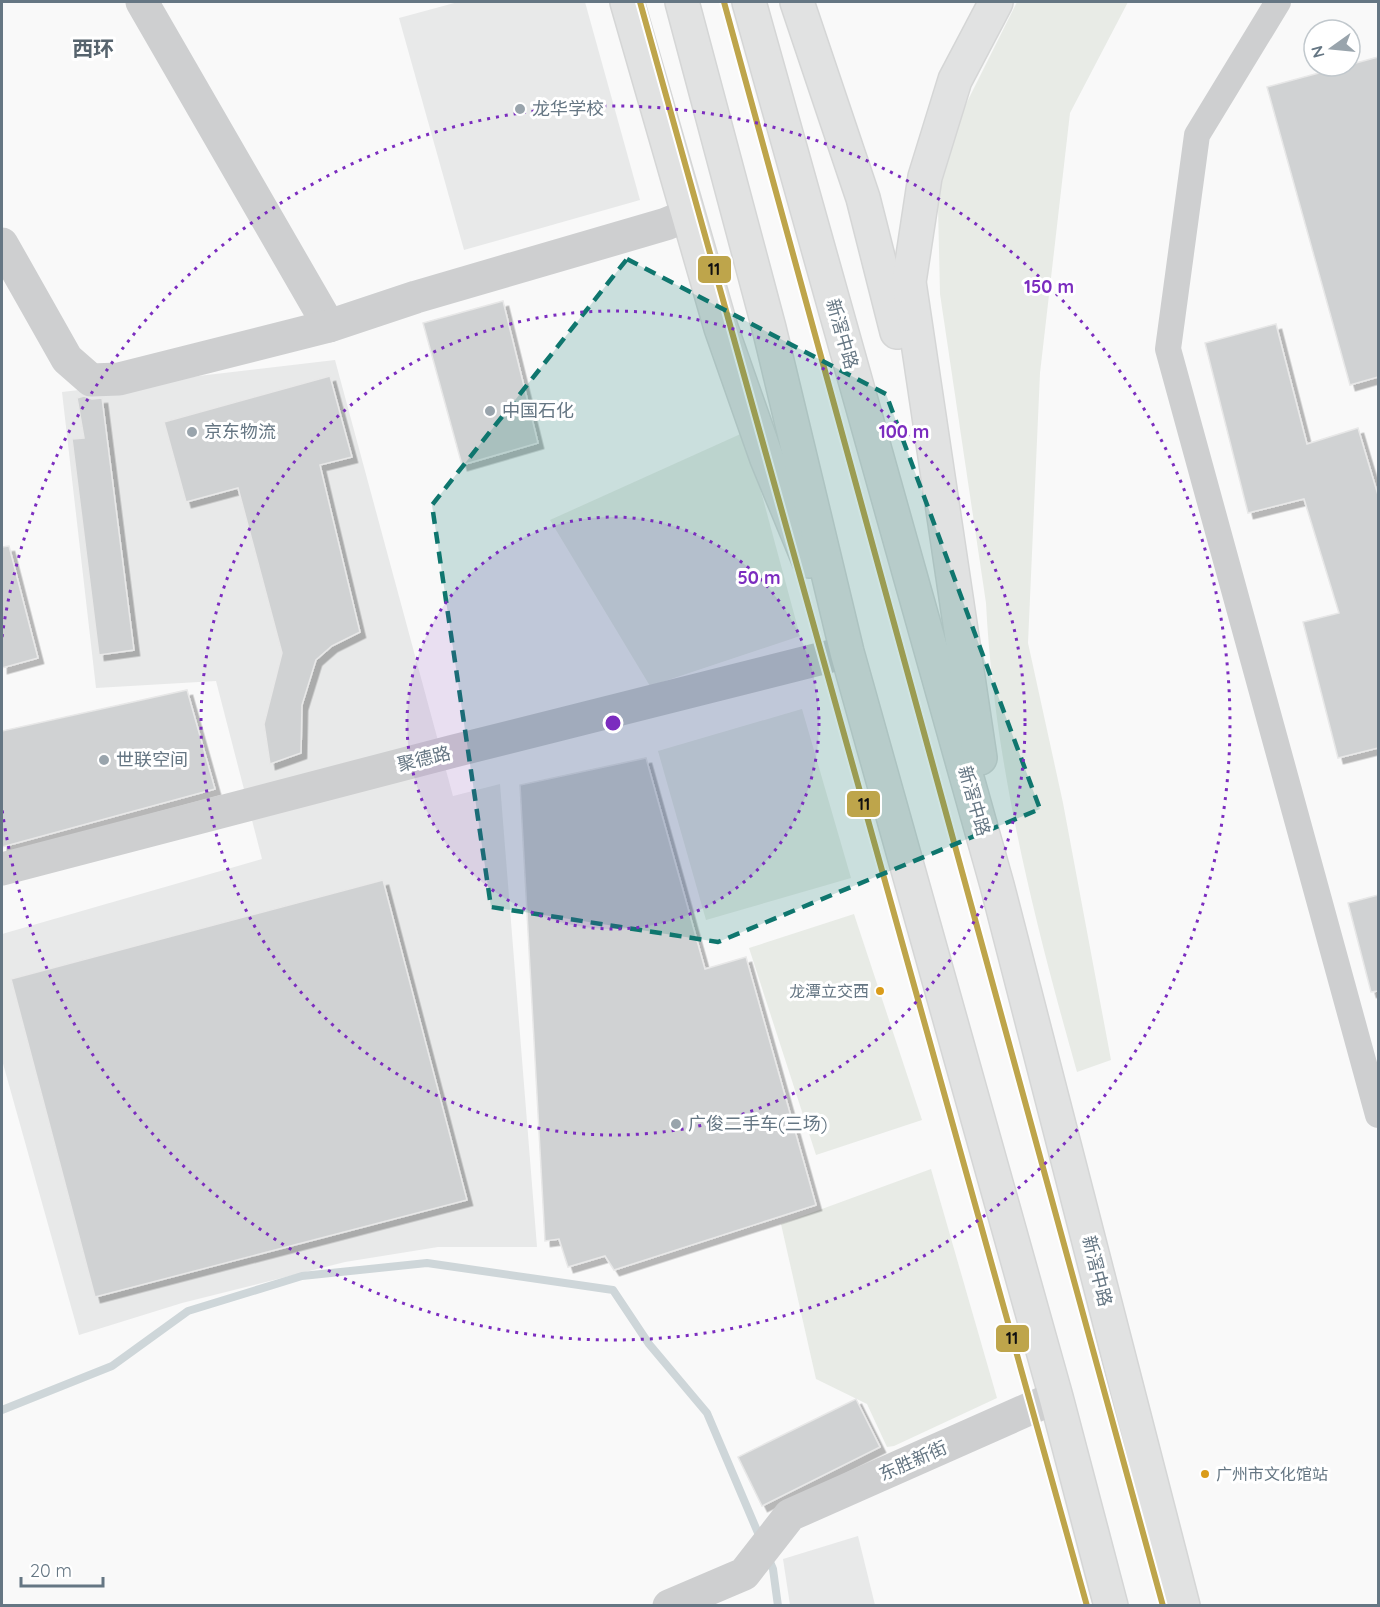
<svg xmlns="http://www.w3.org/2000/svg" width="1380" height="1607" viewBox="0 0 1380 1607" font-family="Quicksand,'Noto Sans SC',sans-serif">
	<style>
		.built { fill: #e8e9e9 }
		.green { fill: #e8ebe6 }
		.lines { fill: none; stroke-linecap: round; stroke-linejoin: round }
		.stream { stroke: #ced6d9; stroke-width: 8 }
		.building { fill: #d0d2d3; stroke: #e8e8e8; stroke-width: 1.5; filter: url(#shadow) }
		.trunk-casing { stroke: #d5d6d6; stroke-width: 36 }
		.pedestrian { stroke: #cecfd0; stroke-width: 26 }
		.minor { stroke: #cecfd0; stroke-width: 33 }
		.trunk { stroke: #e1e2e2; stroke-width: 33 }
		.metro-1-casing { stroke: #fff; stroke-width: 10 }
		.metro-1 { stroke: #bea54b; stroke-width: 6 }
		.marked { fill: #0f766e; fill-opacity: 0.2; stroke: #0f766e; stroke-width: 4.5; stroke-dasharray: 12 8; stroke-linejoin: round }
		.ring { fill: none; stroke: #7b2cbf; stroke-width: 3; stroke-dasharray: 3 6 }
		.poi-dot { fill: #99a4ac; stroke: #fff; stroke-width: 2 }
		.bus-dot { fill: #da9c1a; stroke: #fff; stroke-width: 2 }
		.labels { text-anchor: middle; stroke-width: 6; stroke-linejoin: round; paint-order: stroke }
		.bus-label { font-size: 16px; fill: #657683; stroke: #fff; text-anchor: end }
		.poi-label { font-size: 18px; fill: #657683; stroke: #fff; text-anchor: start }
		.street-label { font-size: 18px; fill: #657683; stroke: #fff }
		.quarter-label { font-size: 21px; font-weight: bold; fill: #57646e; stroke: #fff }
		.centre { fill: #7b2cbf; stroke: #fff; stroke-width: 3 }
		.ring-label { font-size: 18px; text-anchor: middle; font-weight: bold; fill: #7b2cbf; stroke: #fff; stroke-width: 6; stroke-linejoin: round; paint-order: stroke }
		.line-badge { stroke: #fff; stroke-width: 2 }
		.pale-badge-label { font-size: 16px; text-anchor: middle; font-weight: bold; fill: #111 }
	</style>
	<defs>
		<filter id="shadow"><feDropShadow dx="5.5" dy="5.5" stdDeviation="0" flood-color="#0004"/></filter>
	</defs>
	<rect width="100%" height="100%" fill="#f9f9f9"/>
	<g class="built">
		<polygon points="458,2 585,2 640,200 464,250 399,18"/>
		<polygon points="335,360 453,796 500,784 537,1247 438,1247 345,1262 182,1303 79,1335 2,1060 2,934 262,859 216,681 96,688 62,392"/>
		<polygon points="858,1536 875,1605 790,1605 783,1559"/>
	</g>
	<g class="green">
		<path d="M1017,2h111l-58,111 -30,260 -12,270 35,160 48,257 -34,12c-43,-152 -83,-310 -91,-469l-46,-309 -3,-132z"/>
		<polygon points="745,432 800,636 650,686 550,520"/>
		<polygon points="802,709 851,878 706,920 658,751"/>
		<polygon points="854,914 922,1120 816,1155 749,948"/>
		<polygon points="931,1169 997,1398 894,1446 887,1447 867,1404 816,1379 781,1224"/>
	</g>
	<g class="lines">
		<g class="stream">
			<polyline points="2,1410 112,1366 188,1311 302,1276 427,1263 613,1290 649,1344 707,1413 761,1540"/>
			<polyline points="768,1557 773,1569 778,1606"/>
		</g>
	</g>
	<g class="building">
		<polygon points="1378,57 1378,377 1350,385 1267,87"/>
		<polygon points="503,301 538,443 462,465 423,323"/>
		<polygon points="1276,324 1307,444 1358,428 1378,495 1378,748 1338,758 1303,622 1339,613 1304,499 1248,513 1205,343"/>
		<polygon points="330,376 352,457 320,465 360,632 332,646 316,660 302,705 301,753 270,764 264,724 282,653 238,488 186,502 164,422"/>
		<polygon points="84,396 92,399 102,398 134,650 99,655 72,439 84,438 77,398"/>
		<polygon points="9,546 38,658 2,668 2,547"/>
		<polygon points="187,690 215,789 2,847 2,731"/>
		<polygon points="646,758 705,969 746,957 816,1205 614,1270 605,1256 568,1267 559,1239 545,1241 520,785"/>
		<polygon points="383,880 467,1200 95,1297 11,979"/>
		<polygon points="1378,895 1378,991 1371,992 1348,903"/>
		<polygon points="856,1399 880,1447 762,1506 738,1457"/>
	</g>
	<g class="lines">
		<defs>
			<g id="trunk">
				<polyline points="627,2 721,328 767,459 809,561"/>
				<polyline points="682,2 769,328 847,652 1056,1397 1111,1606"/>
				<polyline points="749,2 997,885 1183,1606"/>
				<polyline points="797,2 863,198 897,332"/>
				<polyline points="980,758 909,282 925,177 955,80 996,2"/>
			</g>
		</defs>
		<use href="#trunk" class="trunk-casing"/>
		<polyline class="pedestrian" points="1278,2 1197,135 1168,349 1378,1115"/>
		<g class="minor">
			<polyline points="142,2 329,326"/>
			<polyline points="2,244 67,359 91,380 119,379 329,326 416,297 666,224 688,215"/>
			<polyline points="2,869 454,751 847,652"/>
			<polyline points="669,1606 744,1574 790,1515 1056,1397"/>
		</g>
		<use href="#trunk" class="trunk"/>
		<defs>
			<g id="metro-1">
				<polyline points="640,2 1087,1606"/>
				<polyline points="724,2 1163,1606"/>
			</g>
		</defs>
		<use href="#metro-1" class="metro-1-casing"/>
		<use href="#metro-1" class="metro-1"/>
	</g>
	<path class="marked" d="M627,259l259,135 154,415 -322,133 -227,-35 -59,-402z"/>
	<circle cx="613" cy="723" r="206" fill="#7b2cbf" fill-opacity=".12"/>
	<g class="ring">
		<circle cx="613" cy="723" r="206"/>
		<circle cx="613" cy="723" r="412"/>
		<path d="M2 637A617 617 0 1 1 2 809"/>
	</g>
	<g class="poi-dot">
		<circle cx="520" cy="109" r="6"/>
		<circle cx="490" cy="411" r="6"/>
		<circle cx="192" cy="432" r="6"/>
		<circle cx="104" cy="760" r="6"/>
		<circle cx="676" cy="1124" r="6"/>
	</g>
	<g class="bus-dot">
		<circle cx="880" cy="991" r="5"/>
		<circle cx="1205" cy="1474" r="5"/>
	</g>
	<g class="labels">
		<g class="bus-label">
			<text x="869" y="997">龙潭立交西</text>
			<text x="1216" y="1480" text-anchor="start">广州市文化馆站</text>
		</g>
		<g class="poi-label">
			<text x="532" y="115">龙华学校</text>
			<text x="502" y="417">中国石化</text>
			<text x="204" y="438">京东物流</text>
			<text x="116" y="766">世联空间</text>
			<text x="688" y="1130">广俊二手车(三场)</text>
		</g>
		<g class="street-label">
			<text transform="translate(842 334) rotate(74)" y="6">新滘中路</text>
			<text transform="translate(424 759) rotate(-14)" y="6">聚德路</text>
			<text transform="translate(974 801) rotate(74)" y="6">新滘中路</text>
			<text transform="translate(1097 1271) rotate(76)" y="6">新滘中路</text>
			<text transform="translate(913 1461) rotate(-24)" y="6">东胜新街</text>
		</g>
		<g class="quarter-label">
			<text x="93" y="56">西环</text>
		</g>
	</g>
	<circle cx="613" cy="723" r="9" class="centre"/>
	<g class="ring-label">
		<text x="1049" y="293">150 m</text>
		<text x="904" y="438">100 m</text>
		<text x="759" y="584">50 m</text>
	</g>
	<g class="line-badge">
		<rect x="697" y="255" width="35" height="29" rx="6" fill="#bea54b"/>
		<rect x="846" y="790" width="35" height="28" rx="6" fill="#bea54b"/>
		<rect x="995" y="1324" width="35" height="29" rx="6" fill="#bea54b"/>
	</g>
	<g class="pale-badge-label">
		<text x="714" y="275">11</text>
		<text x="864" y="810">11</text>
		<text x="1012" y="1344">11</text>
	</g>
	<rect width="1380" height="1607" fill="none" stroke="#657683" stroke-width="6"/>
	<g transform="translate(1332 48) rotate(255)"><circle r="28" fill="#ffffff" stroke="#c1c8cd" stroke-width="1.5"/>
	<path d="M0-4.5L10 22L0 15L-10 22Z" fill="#99a4ac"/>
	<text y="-9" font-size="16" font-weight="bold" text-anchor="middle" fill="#657683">N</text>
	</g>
	<path d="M21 1577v9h82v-9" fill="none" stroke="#657683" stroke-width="3"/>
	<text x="30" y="1577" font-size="18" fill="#657683" stroke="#ffffff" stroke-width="4.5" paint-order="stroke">20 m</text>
</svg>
